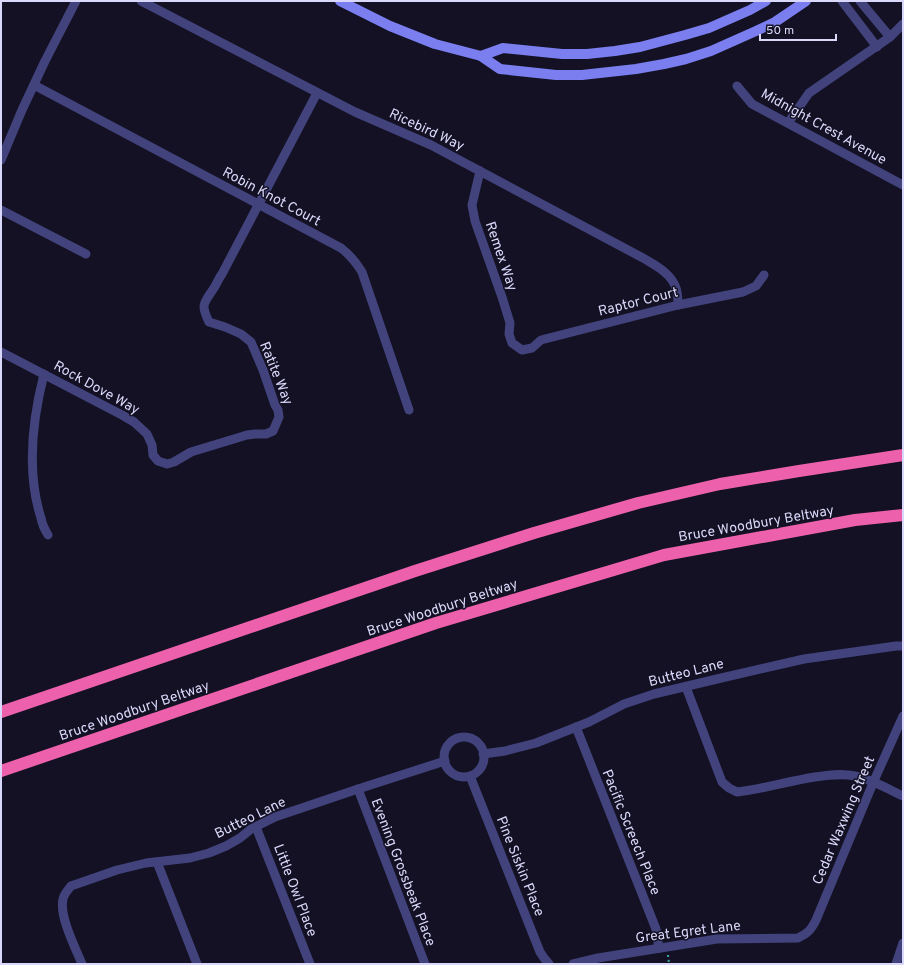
<svg xmlns="http://www.w3.org/2000/svg" width="904" height="965" viewBox="0 0 904 965" font-family="Overpass,sans-serif">
	<style>
		.lines { fill: none; stroke-linecap: round; stroke-linejoin: round }
		.path { stroke: #3da99c; stroke-width: 2; stroke-dasharray: 2 3; stroke-linecap: butt }
		.minor { stroke: #42437d; stroke-width: 9 }
		.secondary { stroke: #7a7eef; stroke-width: 10 }
		.motorway { stroke: #ed61ac; stroke-width: 12 }
		.labels { text-anchor: middle; stroke-width: 3; stroke-linejoin: round; paint-order: stroke }
		.street-label { font-size: 14px; fill: #dad8fa; stroke: #131123 }
	</style>
	<rect width="100%" height="100%" fill="#131123"/>
	<g class="lines">
		<polyline class="path" points="668,955 669,964"/>
		<g class="minor">
			<path d="M141,1l214,111 76,33 212,113c13,8 28,15 33,30 2,6 2,12 2,17"/>
			<polyline points="842,1 877,47"/>
			<polyline points="860,1 890,37"/>
			<path d="M34,85l307,163c9,7 15,14 21,24l47,138"/>
			<polyline points="737,86 752,104 903,185"/>
			<polyline points="788,123 809,93 890,37 903,24"/>
			<polyline points="1,160 22,110 45,61 76,1"/>
			<polyline points="480,171 472,205 475,221 502,297 510,323 509,334 512,343 522,350 532,348 541,340 678,305 743,292 756,286 764,275"/>
			<polyline points="1,210 86,254"/>
			<path d="M1,352l121,63 12,7 13,12 5,11 1,10 5,6 9,3 7,-2 17,-10 56,-17 8,-1h11l7,-3 6,-14 -1,-7 -3,-5 -12,-35 -12,-28 -10,-8 -16,-7 -16,-5c-9,-18 -5,-19 5,-34 3,-5 5,-10 8,-14l95,-181"/>
			<path d="M44,374c-12,47 -18,97 -3,144 1,6 4,12 7,17"/>
			<path d="M686,687l36,95 7,6 8,4c26,-3 52,-11 78,-15 13,-2 27,-4 40,-1 16,3 33,13 48,20"/>
			<polyline points="576,727 656,929 659,948"/>
			<circle cx="464" cy="757" r="20"/>
			<polyline points="483,754 505,751 536,743 589,722 624,704 654,694 717,679 804,659 896,646 903,646"/>
			<polyline points="470,776 540,952 544,958 549,964"/>
			<polyline points="358,789 425,964"/>
			<polyline points="256,827 310,964"/>
			<polyline points="157,862 197,964"/>
			<path d="M82,964c-7,-17 -23,-48 -19,-65 1,-5 5,-9 8,-13l46,-16 29,-7 44,-5 19,-5 17,-7 14,-8 11,-9 24,-12 83,-28 87,-28"/>
			<path d="M573,964l25,-6 119,-19 81,-1c10,-5 13,-8 18,-18l57,-137 30,-67"/>
			<polyline points="896,964 903,943"/>
		</g>
		<g class="secondary">
			<polyline points="340,1 390,26 435,44 481,56 500,69 556,75 582,75 636,69 664,64 686,59 711,51 756,31 775,22 806,1"/>
			<polyline points="481,56 503,48 562,54 587,54 615,51 640,47 685,35 709,28 750,10 766,1"/>
		</g>
		<g class="motorway">
			<polyline points="1,712 415,571 534,533 638,503 720,484 799,471 903,455"/>
			<polyline points="1,771 436,623 664,555 855,520 903,515"/>
		</g>
	</g>
	<g class="labels">
		<g class="street-label">
			<text transform="translate(824 126) rotate(29)" y="5">Midnight Crest Avenue</text>
			<text transform="translate(427 129) rotate(25)" y="5">Ricebird Way</text>
			<text transform="translate(272 196) rotate(28)" y="5">Robin Knot Court</text>
			<text transform="translate(502 256) rotate(71)" y="5">Remex Way</text>
			<text transform="translate(638 301) rotate(-14)" y="5">Raptor Court</text>
			<text transform="translate(277 373) rotate(68)" y="5">Ratite Way</text>
			<text transform="translate(97 387) rotate(29)" y="5">Rock Dove Way</text>
			<text transform="translate(756 523) rotate(-10)" y="5">Bruce Woodbury Beltway</text>
			<text transform="translate(442 607) rotate(-18)" y="5">Bruce Woodbury Beltway</text>
			<text transform="translate(686 672) rotate(-14)" y="5">Butteo Lane</text>
			<text transform="translate(134 710) rotate(-19)" y="5">Bruce Woodbury Beltway</text>
			<text transform="translate(250 817) rotate(-26)" y="5">Butteo Lane</text>
			<text transform="translate(843 820) rotate(-67)" y="5">Cedar Waxwing Street</text>
			<text transform="translate(632 832) rotate(68)" y="5">Pacific Screech Place</text>
			<text transform="translate(521 866) rotate(68)" y="5">Pine Siskin Place</text>
			<text transform="translate(404 872) rotate(69)" y="5">Evening Grossbeak Place</text>
			<text transform="translate(296 890) rotate(69)" y="5">Little Owl Place</text>
			<text transform="translate(688 931) rotate(-7)" y="5">Great Egret Lane</text>
		</g>
	</g>
	<rect width="904" height="965" fill="none" stroke="#dad8fa" stroke-width="4"/>
	<path d="M760 34v6h76v-6" fill="none" stroke="#dad8fa" stroke-width="2"/>
	<text x="766" y="34" font-size="12" fill="#dad8fa" stroke="#131123" stroke-width="3" paint-order="stroke">50 m</text>
</svg>
